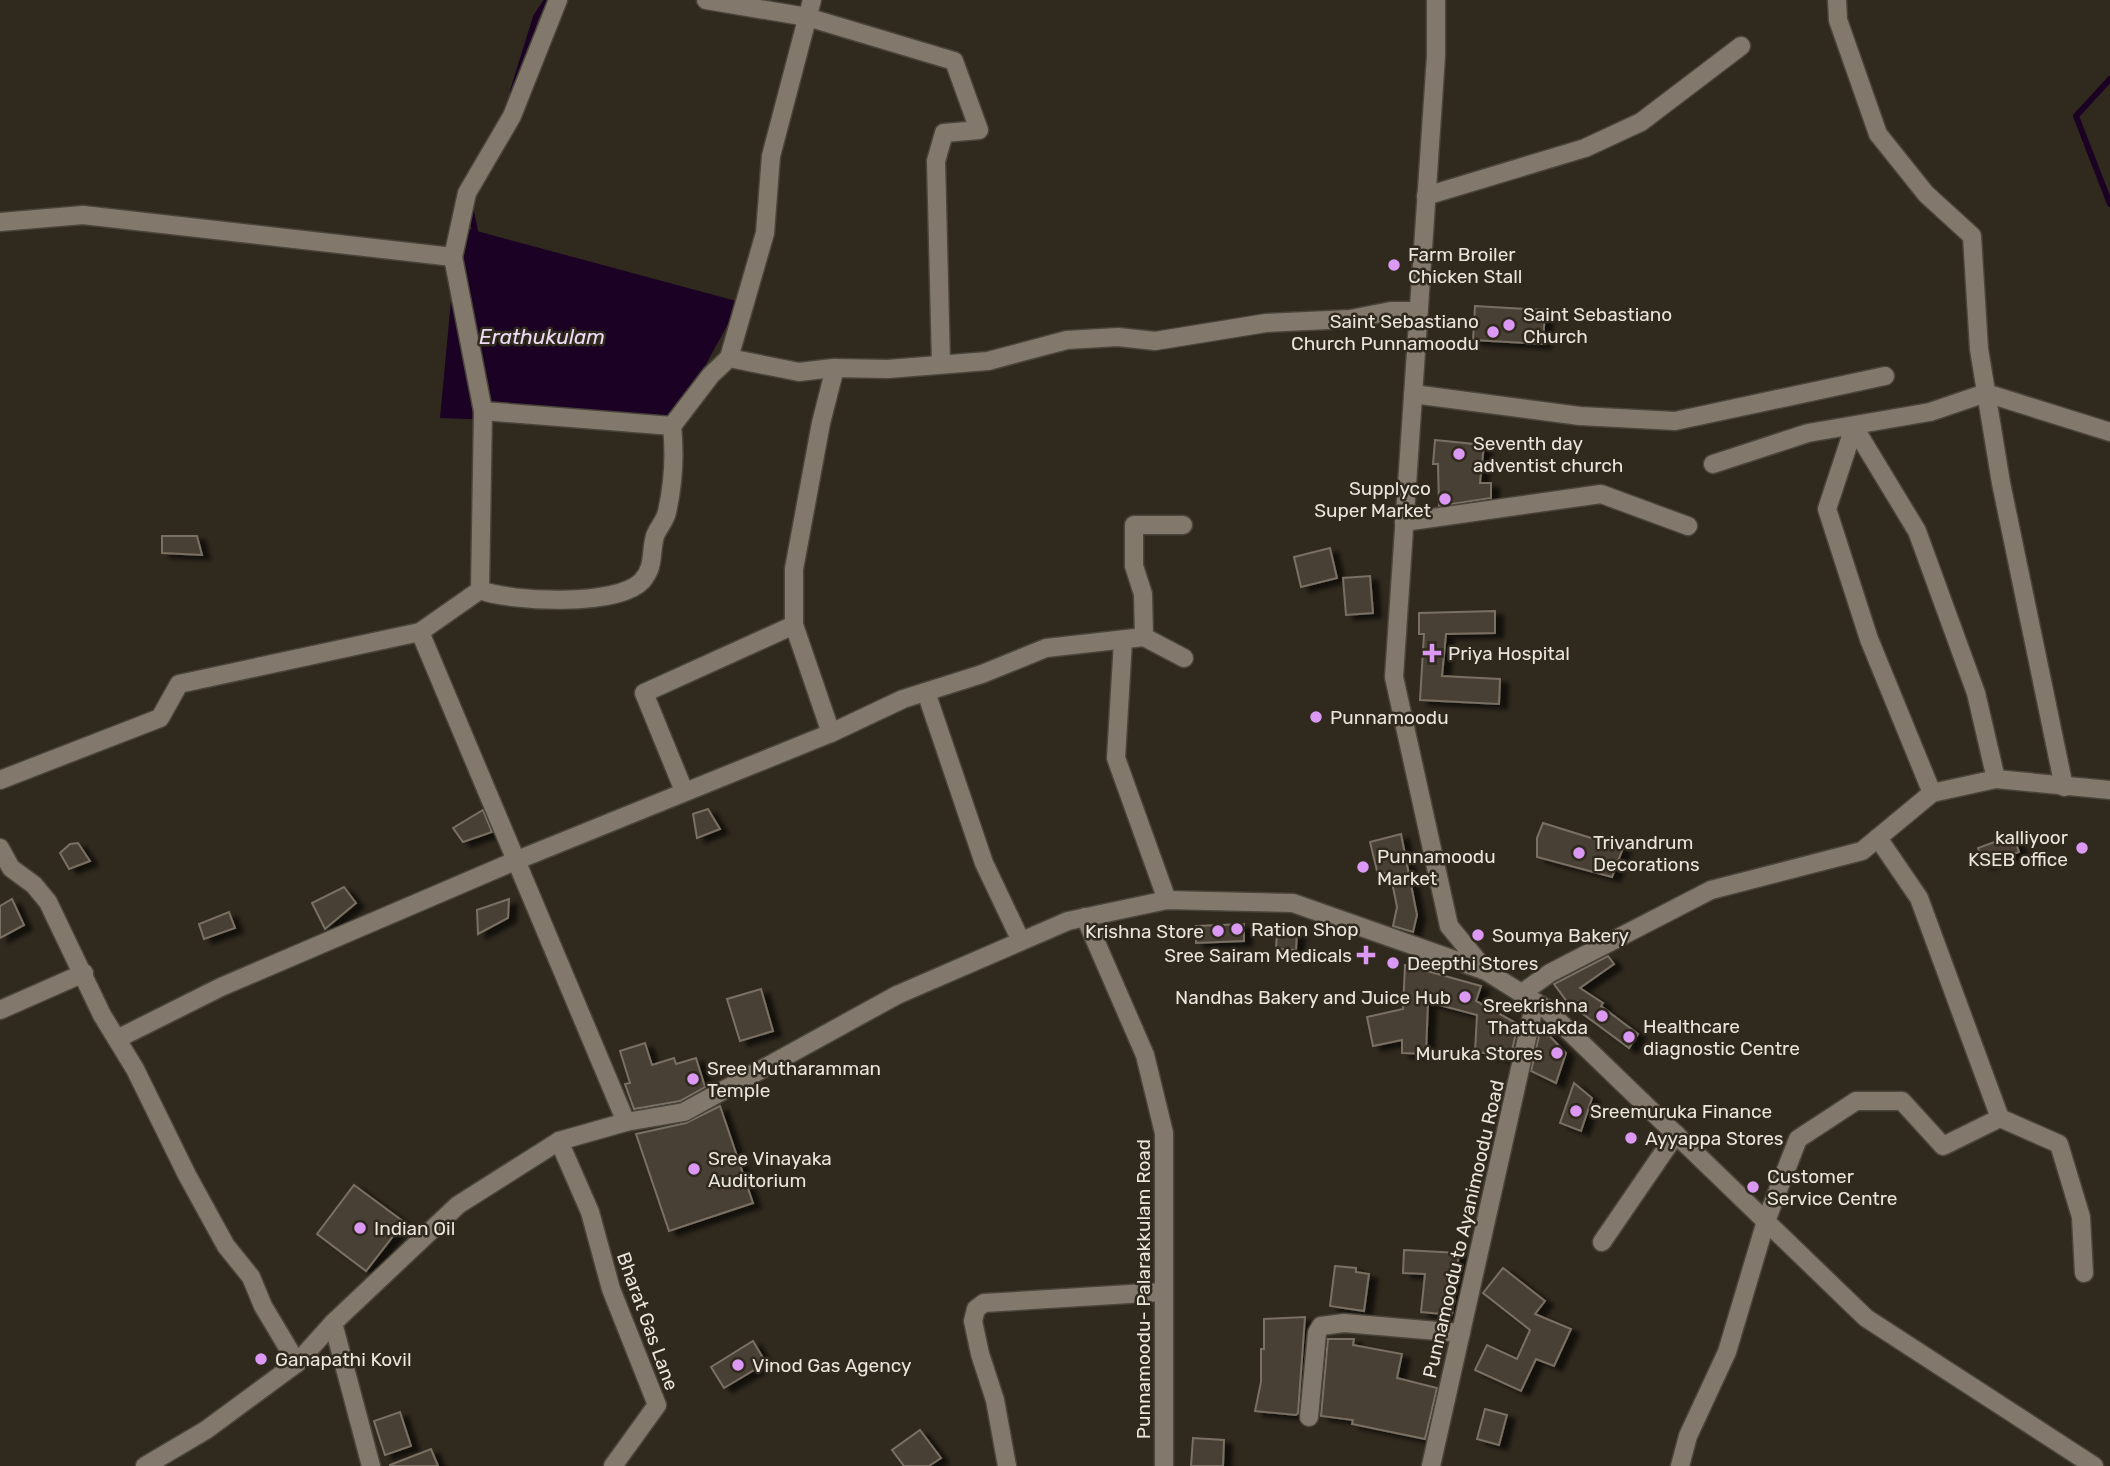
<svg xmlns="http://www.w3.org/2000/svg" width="2110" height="1466" viewBox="0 0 2110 1466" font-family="Rubik,sans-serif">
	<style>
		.water { fill: #1b0124 }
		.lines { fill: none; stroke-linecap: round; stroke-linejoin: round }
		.stream { stroke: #1b0124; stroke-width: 6 }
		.building { fill: #494135; stroke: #797063; stroke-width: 2; filter: url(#shadow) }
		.minor-casing { stroke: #4a443a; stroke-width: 21 }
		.secondary-casing { stroke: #4a443a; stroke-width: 21 }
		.minor { stroke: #82796c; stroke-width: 18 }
		.secondary { stroke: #82796c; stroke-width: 18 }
		.poi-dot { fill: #dc99f4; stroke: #30291e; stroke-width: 2.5 }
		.labels { text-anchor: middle; stroke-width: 5; stroke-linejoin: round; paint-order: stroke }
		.poi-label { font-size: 19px; fill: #e9e4dc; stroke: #30291e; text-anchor: start }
		.street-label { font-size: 19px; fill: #e9e4dc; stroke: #30291e }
		.water-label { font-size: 21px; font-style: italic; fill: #f0dcf7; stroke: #30291e }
	</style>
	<defs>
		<filter id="shadow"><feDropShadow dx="8" dy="4.5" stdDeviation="2" flood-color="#0009"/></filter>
	</defs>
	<rect width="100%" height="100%" fill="#30291e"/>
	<polygon class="water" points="458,226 740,302 672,426 440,418"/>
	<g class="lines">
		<g class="stream">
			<polyline points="2110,79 2076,116 2110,204"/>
			<polyline points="513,91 536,17 547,0"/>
			<polyline points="470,206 476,236"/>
		</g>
	</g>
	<g class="building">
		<polygon points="1475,306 1545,310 1543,344 1473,340"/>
		<polygon points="1435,440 1484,445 1480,483 1491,483 1491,498 1439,506 1438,464 1433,464"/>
		<polygon points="162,536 197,536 202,555 162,553"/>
		<polygon points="1330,548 1337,578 1301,587 1294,557"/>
		<polygon points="1370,576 1373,613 1346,615 1343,578"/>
		<polygon points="1495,611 1495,633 1446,634 1442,676 1500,679 1499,704 1420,700 1424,634 1419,634 1419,613"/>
		<polygon points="708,809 720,829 697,838 693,814"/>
		<polygon points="483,810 492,832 463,842 453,828"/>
		<polygon points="1543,823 1623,848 1612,877 1537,857 1537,838"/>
		<polygon points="1401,834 1417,915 1413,932 1393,926 1397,907 1390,872 1378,875 1370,842"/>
		<polygon points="2013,835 2019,852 1984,865 1978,848"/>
		<polygon points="78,843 90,861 69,869 60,853 70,844"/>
		<polygon points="344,887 356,903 325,929 312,903"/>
		<polygon points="12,899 24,925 0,938 0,906"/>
		<polygon points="509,899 508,918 478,934 477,910"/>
		<polygon points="229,912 235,928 204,939 199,924"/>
		<polygon points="1244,924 1244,941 1196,943 1196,926"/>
		<polygon points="1277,932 1297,933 1296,950 1276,949"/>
		<polygon points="1608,956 1614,964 1580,988 1603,1003 1601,1006 1638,1034 1629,1048 1568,1003 1554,984"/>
		<polygon points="1405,965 1481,986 1476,1001 1518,1024 1510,1059 1475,1051 1477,1015 1428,1002 1426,1054 1402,1053 1402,1040 1373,1046 1367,1017 1403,1009"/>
		<polygon points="761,989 773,1031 740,1041 727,999"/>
		<polygon points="1541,1027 1566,1053 1556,1083 1531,1071"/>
		<polygon points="645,1043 652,1065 674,1058 676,1064 696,1058 705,1087 680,1101 634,1109 625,1084 630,1083 620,1051"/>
		<polygon points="1574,1083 1592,1098 1581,1131 1560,1123"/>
		<polygon points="720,1106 753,1203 669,1231 636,1134 686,1123"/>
		<polygon points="354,1185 404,1222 366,1271 317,1234"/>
		<polygon points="1404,1250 1459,1253 1452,1315 1421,1312 1425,1274 1403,1273"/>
		<polygon points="1335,1266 1356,1268 1356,1272 1369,1274 1364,1311 1330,1306"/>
		<polygon points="1503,1268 1545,1301 1535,1314 1571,1329 1554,1366 1536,1359 1521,1391 1475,1370 1487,1345 1517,1359 1530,1330 1483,1293"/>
		<polygon points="1305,1317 1298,1413 1296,1415 1255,1411 1261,1382 1261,1349 1264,1349 1264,1319"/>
		<polygon points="1328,1339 1354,1339 1353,1345 1402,1354 1397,1378 1437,1388 1425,1439 1352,1424 1353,1420 1321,1416"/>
		<polygon points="753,1341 766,1363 724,1388 711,1367"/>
		<polygon points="1485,1409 1507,1415 1499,1445 1477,1439"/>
		<polygon points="400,1412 411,1446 385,1455 374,1421"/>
		<polygon points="920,1430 941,1458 929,1466 904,1466 892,1450"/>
		<polygon points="1193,1438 1224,1440 1223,1466 1191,1466"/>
		<polygon points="431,1449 438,1466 390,1466 390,1465"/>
	</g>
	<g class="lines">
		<defs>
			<g id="minor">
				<polyline points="706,0 807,17 954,61 979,130 944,133 936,161 941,363"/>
				<polyline points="1837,0 1838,20 1878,134 1926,194 1972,236 1979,349 2001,483 2064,787"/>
				<polyline points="1426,196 1585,148 1641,122 1741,46"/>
				<polyline points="0,222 83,215 453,257 467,193 512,116 558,0"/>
				<polyline points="729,358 765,233 771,156 812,0"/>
				<polyline points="1413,394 1580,416 1675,421 1885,376"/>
				<polyline points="483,411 672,426"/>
				<polyline points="1854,427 1827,509 1869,639 1932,793"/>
				<polyline points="1854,427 1917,531 1976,693 1996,779"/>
				<polyline points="1713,464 1808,433 1930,412 1986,393 2110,432"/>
				<polyline points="1404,522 1601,494 1688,526"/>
				<path d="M480,590c31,12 137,17 162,-9 13,-15 8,-27 13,-45 3,-8 10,-15 12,-24 6,-27 8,-58 5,-86l39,-51 18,-17 70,14 34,-4 55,1 100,-8 79,-21 51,-3 37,4 111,-18 84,-4 41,-8h27"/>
				<polyline points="420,632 626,1122"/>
				<polyline points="1144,637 1184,658"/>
				<polyline points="1123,641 1116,758 1167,900"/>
				<polyline points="926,692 984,863 1021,941"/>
				<polyline points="831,733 903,699 982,674 1046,648 1144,637 1143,594 1134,566 1134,525 1183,525"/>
				<polyline points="0,780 160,718 179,684 420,632 480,590 483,411 453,257"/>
				<polyline points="684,791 644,693 794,625"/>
				<polyline points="1878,838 1919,898 2000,1118"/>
				<polyline points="0,848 11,868 34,885 48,902 102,1015 135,1069 187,1175 226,1246 251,1277 263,1306 297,1363"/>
				<polyline points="1085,917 1145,1055 1164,1133 1164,1466"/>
				<polyline points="0,1010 84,973"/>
				<polyline points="117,1039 221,987 515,861 831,733 794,625 794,569 821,423 835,368"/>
				<polyline points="559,1141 590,1212 611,1289 657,1405 613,1466"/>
				<polyline points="1602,1242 1676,1134"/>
				<polyline points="333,1323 371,1466"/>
				<polyline points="1309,1417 1317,1333 1321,1326 1344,1323 1461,1333"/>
				<polyline points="1007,1466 995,1400 980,1354 973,1321 976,1309 984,1303 1162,1292"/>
				<polyline points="1431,1466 1535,1002"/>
				<polyline points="1680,1466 1688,1436 1727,1352 1766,1221 1798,1139 1856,1101 1902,1101 1943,1146 2000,1118 2059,1144 2081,1217 2084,1273"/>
			</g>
			<g id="secondary">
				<polyline points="1436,0 1436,56 1394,677 1449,926 1486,971"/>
				<polyline points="1522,993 1550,973 1711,890 1862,851 1932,793 1996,779 2110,790"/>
				<polyline points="145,1466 206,1430 297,1363 333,1323 458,1205 559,1141 626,1122 684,1112 897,995 1068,921 1167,900 1293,903 1486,971 1545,1008 1866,1318 2094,1466"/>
			</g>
		</defs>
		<use href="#minor" class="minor-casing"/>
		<use href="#secondary" class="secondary-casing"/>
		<use href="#minor" class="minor"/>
		<use href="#secondary" class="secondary"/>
	</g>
	<g class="poi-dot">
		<circle cx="1394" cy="265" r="7"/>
		<circle cx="1509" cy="325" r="7"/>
		<circle cx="1493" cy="332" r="7"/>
		<circle cx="1459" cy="454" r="7"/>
		<circle cx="1445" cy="499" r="7"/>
		<path d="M1428.5 642.5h7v7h7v7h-7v7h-7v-7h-7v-7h7z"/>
		<circle cx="1316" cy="717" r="7"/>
		<circle cx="2082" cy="848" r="7"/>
		<circle cx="1579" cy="853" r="7"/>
		<circle cx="1363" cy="867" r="7"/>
		<circle cx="1237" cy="929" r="7"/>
		<circle cx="1218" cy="931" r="7"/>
		<circle cx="1478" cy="935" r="7"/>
		<path d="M1362.5 944.5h7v7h7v7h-7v7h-7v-7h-7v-7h7z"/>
		<circle cx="1393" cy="963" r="7"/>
		<circle cx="1465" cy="997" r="7"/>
		<circle cx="1602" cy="1016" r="7"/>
		<circle cx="1629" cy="1037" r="7"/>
		<circle cx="1557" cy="1053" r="7"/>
		<circle cx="693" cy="1079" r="7"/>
		<circle cx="1576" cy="1111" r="7"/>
		<circle cx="1631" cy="1138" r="7"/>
		<circle cx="694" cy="1169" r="7"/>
		<circle cx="1753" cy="1187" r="7"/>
		<circle cx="360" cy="1228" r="7"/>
		<circle cx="261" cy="1359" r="7"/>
		<circle cx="738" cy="1365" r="7"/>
	</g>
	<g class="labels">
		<g class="poi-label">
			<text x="1408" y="261">Farm Broiler<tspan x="1408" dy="22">Chicken Stall</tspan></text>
			<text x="1523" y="321">Saint Sebastiano<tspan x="1523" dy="22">Church</tspan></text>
			<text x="1479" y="328" text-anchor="end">Saint Sebastiano<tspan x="1479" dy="22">Church Punnamoodu</tspan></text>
			<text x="1473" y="450">Seventh day<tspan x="1473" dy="22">adventist church</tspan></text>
			<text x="1431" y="495" text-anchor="end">Supplyco<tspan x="1431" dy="22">Super Market</tspan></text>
			<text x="1448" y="660">Priya Hospital</text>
			<text x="1330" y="724">Punnamoodu</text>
			<text x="2068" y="844" text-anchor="end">kalliyoor<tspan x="2068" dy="22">KSEB office</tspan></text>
			<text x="1593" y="849">Trivandrum<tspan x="1593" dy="22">Decorations</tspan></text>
			<text x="1377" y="863">Punnamoodu<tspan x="1377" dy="22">Market</tspan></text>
			<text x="1251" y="936">Ration Shop</text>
			<text x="1204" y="938" text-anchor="end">Krishna Store</text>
			<text x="1492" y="942">Soumya Bakery</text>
			<text x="1352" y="962" text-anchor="end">Sree Sairam Medicals</text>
			<text x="1407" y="970">Deepthi Stores</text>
			<text x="1451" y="1004" text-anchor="end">Nandhas Bakery and Juice Hub</text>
			<text x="1588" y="1012" text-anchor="end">Sreekrishna<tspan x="1588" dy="22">Thattuakda</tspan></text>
			<text x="1643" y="1033">Healthcare<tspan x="1643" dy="22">diagnostic Centre</tspan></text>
			<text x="1543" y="1060" text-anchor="end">Muruka Stores</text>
			<text x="707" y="1075">Sree Mutharamman<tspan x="707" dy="22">Temple</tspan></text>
			<text x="1590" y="1118">Sreemuruka Finance</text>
			<text x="1645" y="1145">Ayyappa Stores</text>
			<text x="708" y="1165">Sree Vinayaka<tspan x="708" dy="22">Auditorium</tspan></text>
			<text x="1767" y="1183">Customer<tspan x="1767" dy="22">Service Centre</tspan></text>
			<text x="374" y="1235">Indian Oil</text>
			<text x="275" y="1366">Ganapathi Kovil</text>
			<text x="752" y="1372">Vinod Gas Agency</text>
		</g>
		<g class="street-label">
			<text transform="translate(1463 1229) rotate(-77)" y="7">Punnamoodu to Ayanimoodu Road</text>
			<text transform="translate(1143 1289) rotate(-90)" y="7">Punnamoodu- Palarakkulam Road</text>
			<text transform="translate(648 1321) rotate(70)" y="7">Bharat Gas Lane</text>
		</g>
		<g class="water-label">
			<text x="542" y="344">Erathukulam</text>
		</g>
	</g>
</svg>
